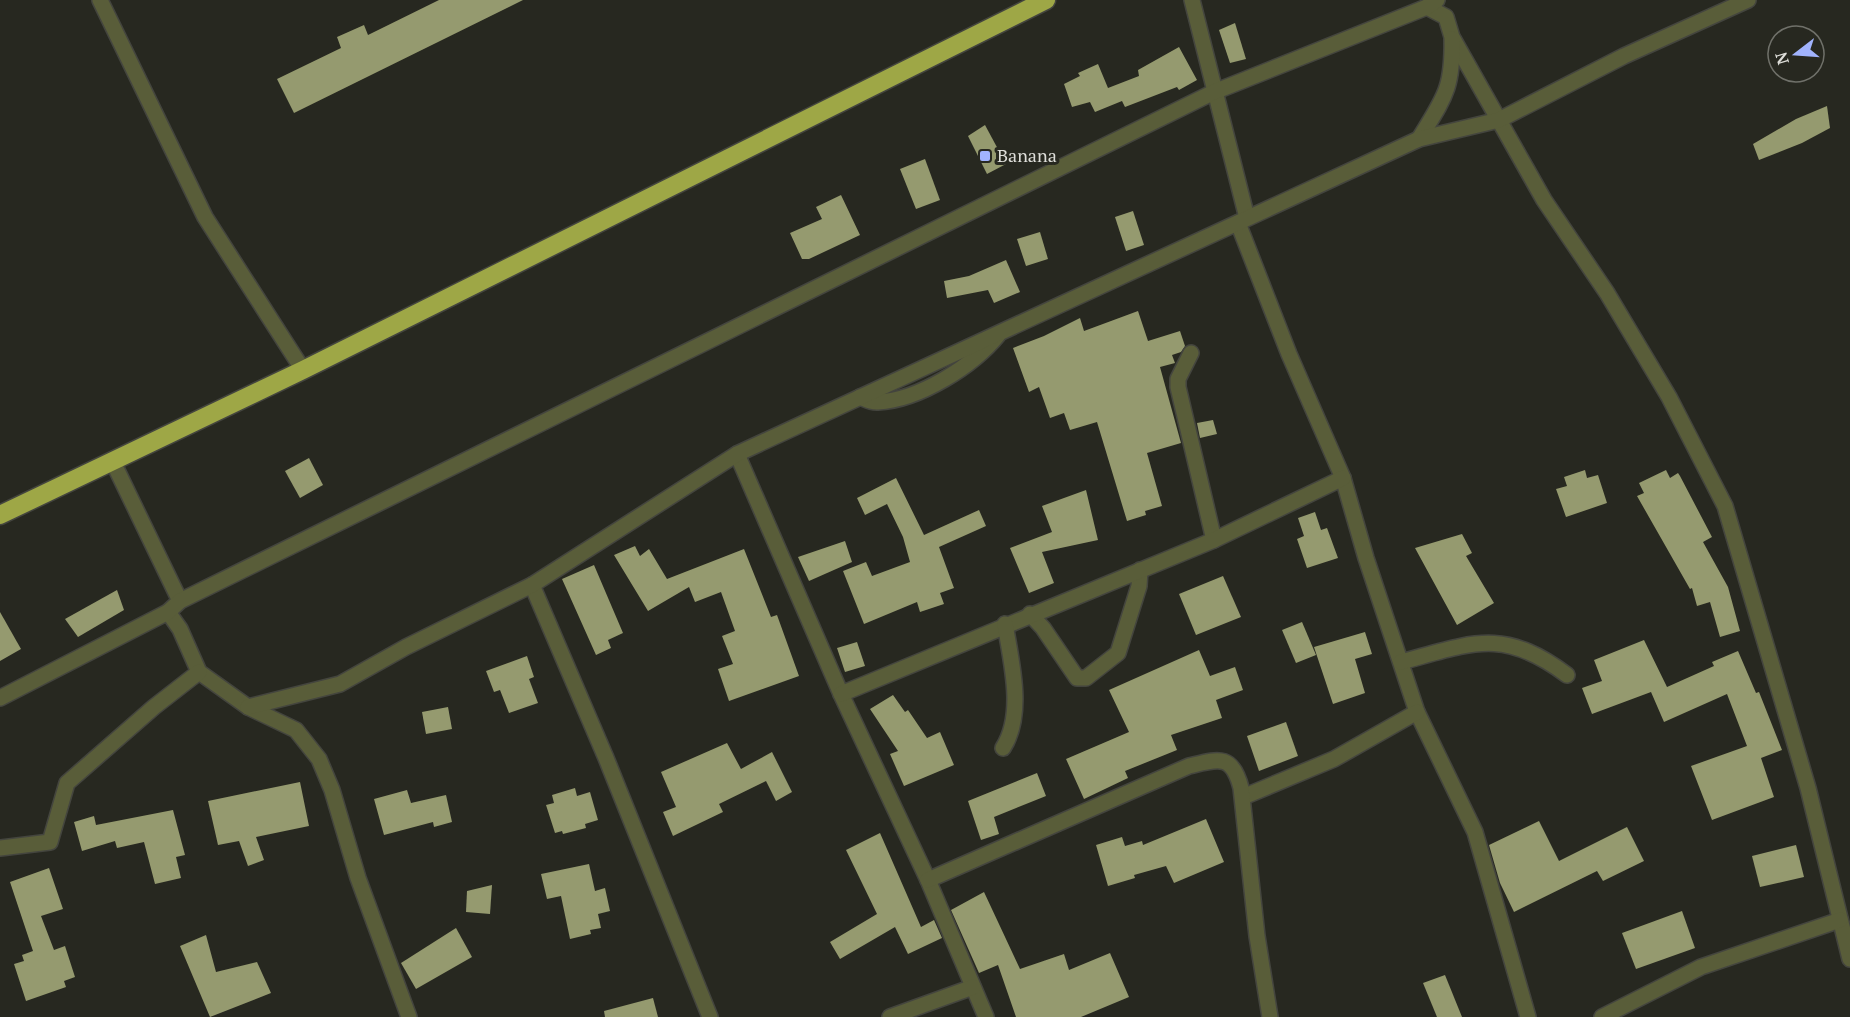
<svg xmlns="http://www.w3.org/2000/svg" width="1850" height="1017" viewBox="0 0 1850 1017" font-family="'PT Serif',serif">
	<style>
		.building { fill: #959a6f }
		.lines { fill: none; stroke-linecap: round; stroke-linejoin: round }
		.street-casing { stroke: #44453e; stroke-width: 18 }
		.highway-casing { stroke: #44453e; stroke-width: 21 }
		.street { stroke: #595d39; stroke-width: 15 }
		.highway { stroke: #9ea746; stroke-width: 18 }
		.poi-dot { fill: #a1b3fd; stroke: #272820; stroke-width: 2 }
		.labels { text-anchor: middle; stroke-width: 6; stroke-linejoin: round; paint-order: stroke }
		.poi-label { font-size: 18px; fill: #deded9; stroke: #272820; text-anchor: start }
	</style>
	<rect width="100%" height="100%" fill="#272820"/>
	<g class="building">
		<polygon points="439,0 523,0 294,113 277,79 341,48 337,37 364,25 368,35"/>
		<polygon points="1235,23 1246,59 1230,63 1219,30"/>
		<polygon points="1179,47 1197,80 1179,90 1177,87 1125,107 1122,101 1095,112 1090,102 1072,107 1064,84 1080,76 1078,73 1098,64 1108,88 1139,76 1138,70"/>
		<polygon points="1827,106 1830,128 1802,143 1759,160 1753,144 1796,119"/>
		<polygon points="985,125 1006,164 987,174 968,136"/>
		<polygon points="925,159 940,200 916,209 900,169"/>
		<polygon points="841,195 860,235 809,259 802,259 790,233 822,219 816,207"/>
		<polygon points="1133,211 1144,245 1126,251 1115,217"/>
		<polygon points="1040,232 1048,259 1026,266 1017,239"/>
		<polygon points="1006,260 1020,292 994,303 988,290 947,298 944,281 969,276"/>
		<polygon points="1138,311 1148,341 1180,331 1185,346 1181,352 1172,355 1175,363 1160,367 1181,443 1147,453 1162,506 1145,511 1146,515 1127,521 1097,422 1070,430 1064,413 1050,418 1039,387 1029,392 1013,348 1044,336 1080,318 1084,331"/>
		<polygon points="1213,420 1217,434 1200,438 1197,423"/>
		<polygon points="309,458 323,485 300,498 285,471"/>
		<polygon points="1585,470 1587,478 1598,475 1607,503 1566,517 1556,489 1567,486 1564,477"/>
		<polygon points="1666,470 1670,478 1678,473 1680,476 1712,537 1703,542 1728,587 1740,631 1720,637 1710,602 1697,606 1692,588 1690,589 1637,496 1644,493 1639,483"/>
		<polygon points="896,478 924,535 979,510 986,526 939,547 954,588 940,593 944,604 920,612 917,602 864,624 843,571 866,562 872,576 910,562 903,537 887,504 865,515 857,498"/>
		<polygon points="1086,490 1098,540 1042,552 1054,583 1029,593 1010,548 1052,532 1042,506"/>
		<polygon points="1315,512 1321,530 1327,528 1338,558 1307,568 1297,539 1304,536 1298,518"/>
		<polygon points="1462,534 1472,553 1466,556 1494,603 1457,625 1415,548"/>
		<polygon points="845,541 852,562 809,581 798,557"/>
		<polygon points="635,546 640,556 649,549 667,579 744,549 771,617 777,615 799,676 729,701 718,669 733,664 722,636 735,631 721,592 695,602 689,587 648,611 614,555"/>
		<polygon points="594,565 623,633 608,640 611,648 596,655 562,579"/>
		<polygon points="1223,576 1241,617 1196,635 1179,594"/>
		<polygon points="117,590 124,610 78,637 65,619"/>
		<polygon points="0,612 21,649 0,661"/>
		<polygon points="1302,622 1316,655 1296,663 1282,630"/>
		<polygon points="1365,632 1372,654 1355,659 1365,693 1333,704 1314,647"/>
		<polygon points="1644,640 1667,687 1714,666 1712,662 1738,651 1756,693 1759,692 1782,750 1761,758 1774,797 1712,820 1691,766 1747,746 1727,694 1664,722 1651,692 1592,714 1582,688 1602,681 1594,660"/>
		<polygon points="857,642 865,666 845,672 837,648"/>
		<polygon points="1199,650 1210,676 1235,667 1243,690 1216,700 1222,718 1171,735 1177,750 1125,771 1128,778 1084,799 1066,759 1129,732 1109,690"/>
		<polygon points="527,656 534,677 529,679 538,703 509,713 500,690 494,692 486,671"/>
		<polygon points="893,695 905,712 908,710 927,738 940,732 954,765 904,786 890,754 898,751 870,709"/>
		<polygon points="448,707 452,729 426,734 422,712"/>
		<polygon points="1286,722 1298,756 1259,771 1247,736"/>
		<polygon points="727,743 741,769 772,752 792,792 776,801 766,781 719,804 723,812 673,836 663,812 676,807 661,772"/>
		<polygon points="1037,773 1046,796 994,817 999,834 981,840 968,801"/>
		<polygon points="300,782 309,826 256,837 264,860 248,866 239,841 218,845 208,801"/>
		<polygon points="575,788 577,796 590,792 598,820 585,824 586,828 563,834 562,831 555,833 546,805 554,803 552,795"/>
		<polygon points="407,790 411,803 446,795 452,822 434,827 433,822 384,835 374,799"/>
		<polygon points="173,810 185,855 176,857 181,878 155,884 144,842 117,848 115,841 82,851 74,822 94,816 96,825"/>
		<polygon points="1206,819 1224,862 1174,883 1166,866 1134,875 1135,878 1108,886 1096,845 1122,837 1125,846 1142,841 1143,845"/>
		<polygon points="1539,821 1559,861 1627,827 1644,861 1603,881 1597,871 1514,912 1500,883 1489,845"/>
		<polygon points="880,833 921,927 934,920 942,938 908,954 895,927 840,959 830,942 877,914 846,850"/>
		<polygon points="1796,845 1804,877 1760,887 1752,856"/>
		<polygon points="589,864 595,891 605,888 610,911 598,914 601,928 590,930 591,934 570,939 561,896 547,899 541,874"/>
		<polygon points="49,868 63,909 41,916 54,950 65,946 75,977 64,981 66,987 26,1001 14,964 24,961 22,955 33,951 10,882"/>
		<polygon points="492,885 490,914 466,912 467,891"/>
		<polygon points="984,892 1020,969 1064,954 1069,970 1110,953 1129,997 1081,1017 1016,1017 998,965 979,973 951,910"/>
		<polygon points="1682,911 1695,948 1636,969 1622,933"/>
		<polygon points="456,928 472,957 416,989 401,963"/>
		<polygon points="206,935 216,972 257,962 271,993 210,1017 180,946"/>
		<polygon points="1445,975 1462,1017 1437,1017 1423,983"/>
		<polygon points="653,998 658,1017 605,1017 604,1011"/>
	</g>
	<g class="lines">
		<defs>
			<g id="street">
				<polyline points="100,0 205,217 303,370"/>
				<polyline points="1192,0 1247,218"/>
				<polyline points="1427,7 1446,17 1452,37 1544,200 1607,293 1669,397 1725,506 1808,788 1850,959"/>
				<path d="M1419,139c25,-41 34,-50 33,-100"/>
				<polyline points="1238,223 1289,354 1343,478 1366,558 1417,712 1475,832 1528,1017"/>
				<polyline points="1191,353 1178,379 1178,387 1214,540"/>
				<path d="M860,397c5,2 12,6 18,5 41,-2 95,-36 120,-67"/>
				<polyline points="737,454 841,694 928,880 986,1017"/>
				<polyline points="112,460 180,601"/>
				<polyline points="532,585 606,758 710,1017"/>
				<polyline points="168,612 180,629 199,672 248,707 296,730 319,759 332,790 358,878 409,1017"/>
				<polyline points="1030,614 1043,628 1077,678 1086,678 1118,653 1139,586 1140,570"/>
				<path d="M1401,662c71,-19 102,-35 166,13"/>
				<polyline points="841,694 1214,540 1343,478"/>
				<polyline points="0,698 168,612 180,601 1214,92 1427,7 1437,0"/>
				<polyline points="248,707 340,684 406,647 532,585 737,454 1419,139 1499,120 1624,56 1748,0"/>
				<path d="M1003,748c22,-34 8,-87 2,-124"/>
				<polyline points="1243,797 1334,759 1417,712"/>
				<polyline points="0,848 50,842 67,783 154,707 199,672"/>
				<path d="M928,880l261,-114c29,-7 43,-13 52,22l16,148 13,81"/>
				<polyline points="890,1017 973,987"/>
				<polyline points="1602,1017 1701,967 1840,920"/>
			</g>
			<polyline id="highway" points="0,515 303,370 1046,0"/>
		</defs>
		<use href="#street" class="street-casing"/>
		<use href="#highway" class="highway-casing"/>
		<use href="#street" class="street"/>
		<use href="#highway" class="highway"/>
	</g>
	<rect class="poi-dot" x="979" y="150" width="12" height="12" rx="3"/>
	<g class="labels">
		<g class="poi-label">
			<text x="997" y="162">Banana</text>
		</g>
	</g>
	<g transform="translate(1796 54) rotate(253)"><circle r="28" fill="#272820" stroke="#70716a" stroke-width="1.5"/>
	<path d="M0-4.5L10 22L0 15L-10 22Z" fill="#a1b3fd"/>
	<text y="-9" font-size="16" font-weight="bold" text-anchor="middle" fill="#deded9">N</text>
	</g>
</svg>
